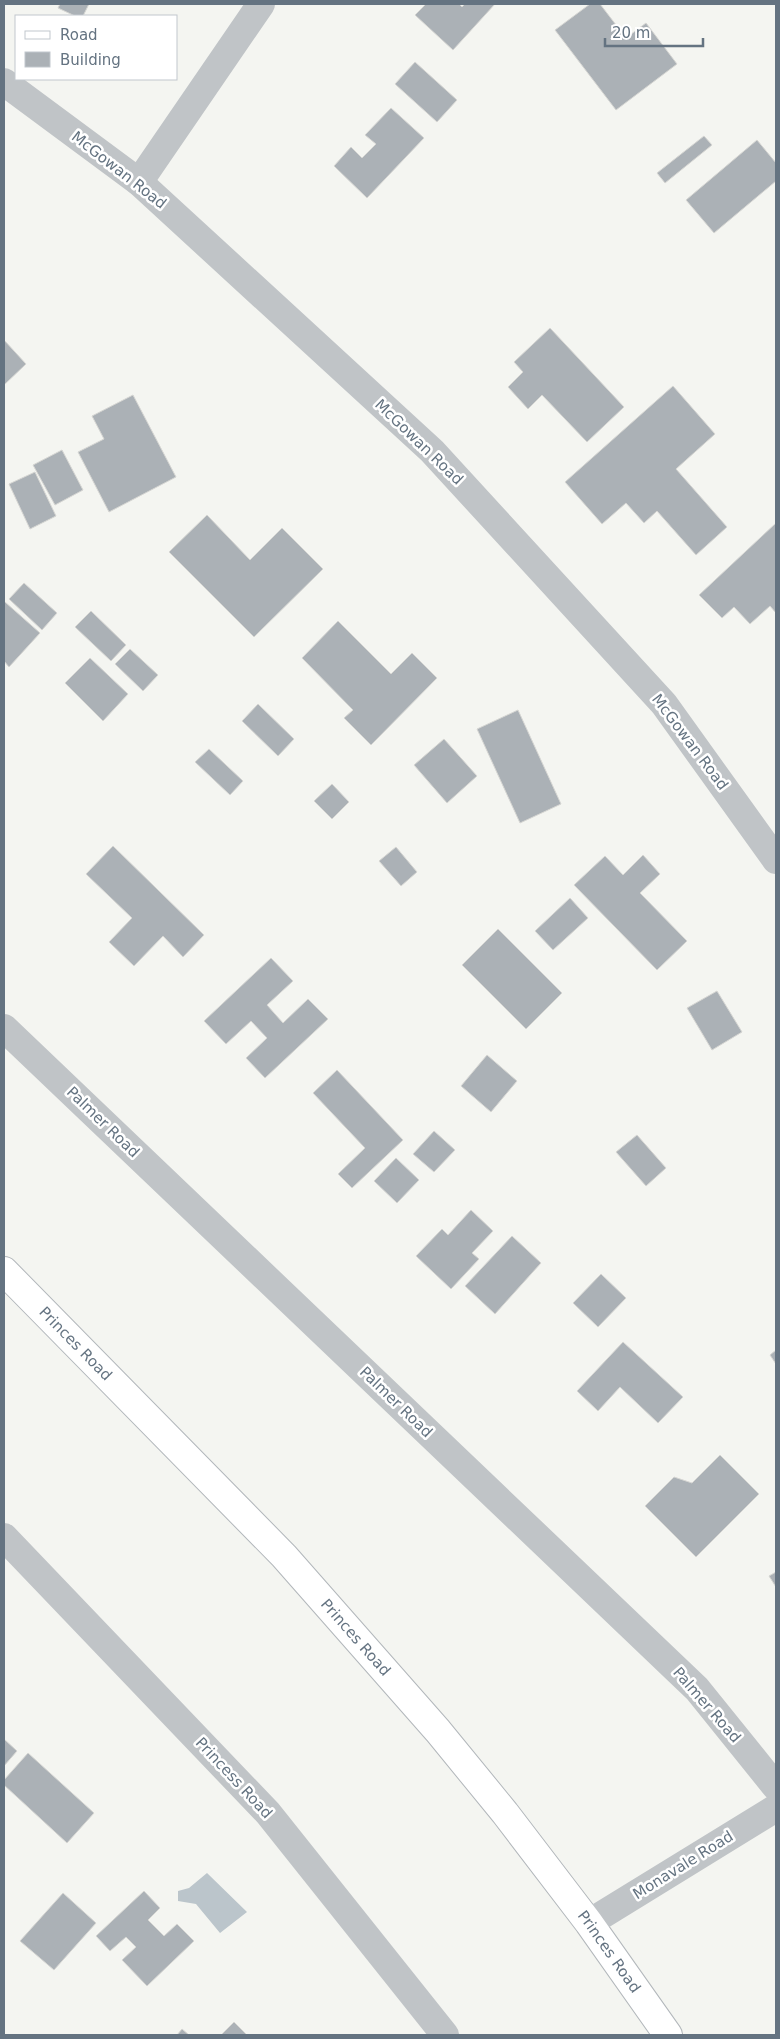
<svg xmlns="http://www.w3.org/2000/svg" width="780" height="2039" viewBox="0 0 780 2039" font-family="'DejaVu Sans',sans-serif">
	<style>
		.water { fill: #bbc5cb }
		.building { fill: #abb1b6; stroke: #d6d6d3 }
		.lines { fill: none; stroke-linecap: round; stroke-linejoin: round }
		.secondary-casing { stroke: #b2b7bb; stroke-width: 30 }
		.street { stroke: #c0c4c7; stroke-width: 28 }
		.secondary { stroke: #fff; stroke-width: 28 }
		.labels { text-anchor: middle; stroke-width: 5; stroke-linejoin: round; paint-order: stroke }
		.street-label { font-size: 15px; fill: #647381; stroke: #fff }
	</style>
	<rect width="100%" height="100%" fill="#f4f5f1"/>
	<polygon class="water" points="207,1873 247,1912 220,1933 196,1904 178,1901 178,1891 189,1888"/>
	<g class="building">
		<polygon points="60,4 89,4 83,16 75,16 58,8"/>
		<polygon points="426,4 459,4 462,7 465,4 495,4 453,50 415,15"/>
		<polygon points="590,4 600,4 626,38 646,23 677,64 616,110 555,30"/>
		<polygon points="415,62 457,100 437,122 395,84"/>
		<polygon points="391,108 424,138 367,198 334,166 351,147 362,158 376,144 365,135"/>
		<polygon points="704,136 712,145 665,183 657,173"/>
		<polygon points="757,140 776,163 776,181 714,233 686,200"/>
		<polygon points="550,328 624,407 587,442 542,395 528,409 508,387 523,372 514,362"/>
		<polygon points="4,340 26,364 4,385"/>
		<polygon points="673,386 715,434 676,469 727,527 696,555 657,511 644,523 626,503 602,524 565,482"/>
		<polygon points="133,395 176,477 109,512 78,452 104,439 92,416"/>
		<polygon points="62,450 83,490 55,505 33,465"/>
		<polygon points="35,472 56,516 30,529 9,484"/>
		<polygon points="207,515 250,560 282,528 323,569 254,637 169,552"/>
		<polygon points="776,523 776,613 770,606 750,624 734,607 722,618 699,595"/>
		<polygon points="24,583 57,613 42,630 9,599"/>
		<polygon points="5,602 40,633 9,667 4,661 4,604"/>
		<polygon points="91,611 126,645 111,661 75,627"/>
		<polygon points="338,621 391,674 412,653 437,678 371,745 344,718 353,710 302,658"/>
		<polygon points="130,649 158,675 143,691 115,664"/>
		<polygon points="90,658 128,694 103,721 65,683"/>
		<polygon points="258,704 294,739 278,756 242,721"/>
		<polygon points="518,710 561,804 520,823 477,729"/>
		<polygon points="444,739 477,776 447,803 414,765"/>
		<polygon points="209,749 243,781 230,795 195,762"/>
		<polygon points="332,784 349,802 332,819 314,801"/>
		<polygon points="113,846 204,935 183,957 163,936 134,966 109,942 132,918 86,874"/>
		<polygon points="396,847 417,872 401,886 379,861"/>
		<polygon points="643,855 660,874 640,893 687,941 657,970 574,885 605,856 623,875"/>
		<polygon points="570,898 588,918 553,950 535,931"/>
		<polygon points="498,929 562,993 526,1029 462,965"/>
		<polygon points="271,958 293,981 267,1005 283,1023 308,999 328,1019 265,1078 246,1058 267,1038 251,1021 226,1044 204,1021"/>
		<polygon points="717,991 742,1032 712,1050 687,1008"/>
		<polygon points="487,1055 517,1081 491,1112 461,1086"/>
		<polygon points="337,1070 403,1140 352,1188 338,1174 365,1148 313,1093"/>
		<polygon points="434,1131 455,1150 434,1172 413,1154"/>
		<polygon points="637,1135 666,1168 646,1186 616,1152"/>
		<polygon points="396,1158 419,1180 397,1203 374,1181"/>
		<polygon points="471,1210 493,1231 472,1253 479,1259 451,1289 416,1256 442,1229 448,1235"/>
		<polygon points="512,1236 541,1263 495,1314 465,1286"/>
		<polygon points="601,1274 626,1298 598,1327 573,1303"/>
		<polygon points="623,1342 683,1397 658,1423 620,1387 598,1411 577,1391"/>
		<polygon points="776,1350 776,1364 770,1355"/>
		<polygon points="720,1455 759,1494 696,1557 645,1506 674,1477 692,1483"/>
		<polygon points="776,1572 776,1587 769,1576"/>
		<polygon points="4,1739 17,1751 4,1766"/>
		<polygon points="28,1753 94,1813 67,1843 4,1785 4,1780"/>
		<polygon points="144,1891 160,1908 148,1920 164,1936 177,1924 194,1941 147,1986 122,1960 136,1947 126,1937 110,1951 96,1936"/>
		<polygon points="63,1893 96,1923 54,1970 20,1941"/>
		<polygon points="234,2022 247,2035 221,2035"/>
		<polygon points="182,2029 189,2035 177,2035"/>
	</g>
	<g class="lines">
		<defs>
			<g id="secondary">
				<path id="s1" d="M4,1271l280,285 154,175 67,82 84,110 79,112"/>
			</g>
		</defs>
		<use href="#secondary" class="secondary-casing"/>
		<g class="street">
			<polyline points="4,82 139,182 432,451 664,704 776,860"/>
			<polyline points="139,182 261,4"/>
			<polyline points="4,1028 697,1689 776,1787"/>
			<polyline points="4,1537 268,1813 445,2035"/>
			<polyline points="589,1923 776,1808"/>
		</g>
		<use href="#secondary" class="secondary"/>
	</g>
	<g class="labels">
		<g class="street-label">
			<text transform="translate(119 170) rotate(38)" y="5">McGowan Road</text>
			<text transform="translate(419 442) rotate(44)" y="5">McGowan Road</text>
			<text transform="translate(690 742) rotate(53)" y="5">McGowan Road</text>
			<text transform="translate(103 1122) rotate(44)" y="5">Palmer Road</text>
			<text dy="5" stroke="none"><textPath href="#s1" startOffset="102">Princes Road</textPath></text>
			<text transform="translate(396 1402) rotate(44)" y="5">Palmer Road</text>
			<text dy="5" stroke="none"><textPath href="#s1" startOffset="508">Princes Road</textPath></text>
			<text transform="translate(707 1705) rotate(49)" y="5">Palmer Road</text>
			<text transform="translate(234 1778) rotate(47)" y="5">Princess Road</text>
			<text transform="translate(683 1865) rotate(-32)" y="5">Monavale Road</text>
			<text dy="5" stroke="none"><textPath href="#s1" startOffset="912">Princes Road</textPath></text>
		</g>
	</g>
	<rect width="780" height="2039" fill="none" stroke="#647381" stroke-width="10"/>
	<rect x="15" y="15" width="162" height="65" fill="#ffffff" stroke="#c1c7cd"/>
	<rect x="25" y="31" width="25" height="8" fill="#ffffff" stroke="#c1c7cd"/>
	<text x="60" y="40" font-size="15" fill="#647381">Road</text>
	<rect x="25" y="52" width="25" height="15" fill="#abb1b6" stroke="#c1c7cd"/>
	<text x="60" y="65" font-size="15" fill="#647381">Building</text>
	<path d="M605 38v8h98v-8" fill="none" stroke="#647381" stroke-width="2.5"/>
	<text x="612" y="38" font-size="15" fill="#647381" stroke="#ffffff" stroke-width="4" paint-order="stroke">20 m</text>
</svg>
